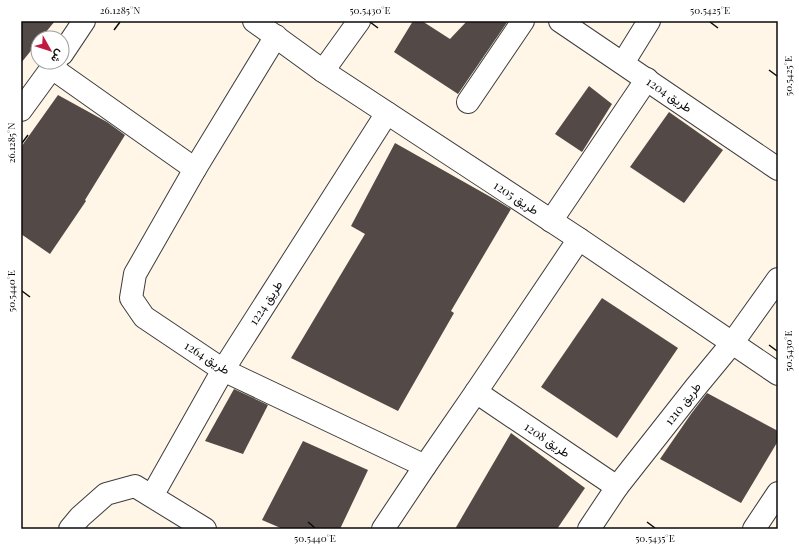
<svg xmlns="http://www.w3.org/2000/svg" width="799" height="550" viewBox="0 0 799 550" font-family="'Playfair Display',Vazirmatn,serif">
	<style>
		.building { fill: #534946 }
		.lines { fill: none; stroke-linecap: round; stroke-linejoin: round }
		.minor-casing { stroke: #3d3d3d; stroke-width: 24 }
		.minor { stroke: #fff; stroke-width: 22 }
		.ticks { fill: none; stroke: #0a0a0a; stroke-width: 1.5 }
		.labels { text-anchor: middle; stroke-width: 4; stroke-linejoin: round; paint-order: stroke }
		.street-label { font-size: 12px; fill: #0a0a0a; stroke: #fff }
		.neatline { fill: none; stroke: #0a0a0a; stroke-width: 1.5 }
		.ticks-label { font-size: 10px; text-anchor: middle; fill: #0a0a0a }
	</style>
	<rect width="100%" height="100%" fill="#fff6e7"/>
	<g class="building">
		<polygon points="21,21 55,21 41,38 38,38 38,42 21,63"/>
		<polygon points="413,21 422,21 450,39 467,21 508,21 458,94 394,52"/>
		<polygon points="589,86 612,104 582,152 555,134"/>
		<polygon points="58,95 107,122 125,135 85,200 86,201 50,254 21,234 21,147"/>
		<polygon points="669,112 723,150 684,203 630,167"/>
		<polygon points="395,143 496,200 511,209 451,311 454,313 398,411 291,358 365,234 351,226"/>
		<polygon points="602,298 678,348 617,438 541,387"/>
		<polygon points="234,389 268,405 243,454 205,441"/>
		<polygon points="707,393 778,431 778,441 741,503 660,459 691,414"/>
		<polygon points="511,433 585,488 557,529 455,529"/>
		<polygon points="303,441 368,470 340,529 283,529 262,520"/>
	</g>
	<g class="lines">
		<defs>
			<g id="minor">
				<polyline points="254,21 323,71 579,239 778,374"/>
				<polyline points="560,21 778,169"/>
				<polyline points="276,36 195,169 135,274 131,298 144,317 223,370 425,466"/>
				<polyline points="62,54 84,21"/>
				<polyline points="623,63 649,21"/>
				<polyline points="52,68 195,169"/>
				<polyline points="323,71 359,21"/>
				<polyline points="468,102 523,21"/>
				<polyline points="21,110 56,62"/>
				<polyline points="551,221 647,79"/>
				<polyline points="476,392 617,487"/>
				<polyline points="152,496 223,370 387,113"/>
				<polyline points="70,529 80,517 106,494 135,486 205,529"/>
				<polyline points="383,529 425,466 476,392 579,239"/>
				<polyline points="589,529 617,487 695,388 733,342 778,279"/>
				<polyline points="754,529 778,493"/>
			</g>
		</defs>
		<use href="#minor" class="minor-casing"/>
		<use href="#minor" class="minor"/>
	</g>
	<path class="ticks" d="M370,22l8,6M710,22l8,6M114,30l6,-8M769,70l8,6M22,143l6,-8M22,291l8,6M769,345l8,6M308,522l7,6M647,522l8,6"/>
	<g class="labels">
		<g class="street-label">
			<text transform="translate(669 95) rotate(34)" y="4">طريق 1204</text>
			<text transform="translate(516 198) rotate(33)" y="4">طريق 1205</text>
			<text transform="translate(266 303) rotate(-57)" y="4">طريق 1224</text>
			<text transform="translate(207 358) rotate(32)" y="4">طريق 1264</text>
			<text transform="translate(683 404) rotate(-52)" y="4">طريق 1210</text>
			<text transform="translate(547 440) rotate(34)" y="4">طريق 1208</text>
		</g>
	</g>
	<rect width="799" height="550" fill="none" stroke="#ffffff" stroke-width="44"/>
	<g transform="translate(50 50) rotate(129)"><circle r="19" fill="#ffffff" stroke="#9d9d9d"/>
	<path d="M0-3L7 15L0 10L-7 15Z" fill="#c11b42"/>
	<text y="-6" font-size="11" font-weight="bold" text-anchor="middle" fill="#0a0a0a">ش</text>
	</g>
	<rect x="22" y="22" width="755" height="506" class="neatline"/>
	<g class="ticks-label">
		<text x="120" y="14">26.1285°N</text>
		<text x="370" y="14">50.5430°E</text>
		<text x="710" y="14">50.5425°E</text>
		<text transform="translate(788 76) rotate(-90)" y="4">50.5425°E</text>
		<text transform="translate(11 143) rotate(-90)" y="4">26.1285°N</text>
		<text transform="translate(11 291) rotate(-90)" y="4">50.5440°E</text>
		<text transform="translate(788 351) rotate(-90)" y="4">50.5430°E</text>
		<text x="315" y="542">50.5440°E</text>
		<text x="655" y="542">50.5435°E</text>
	</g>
</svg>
